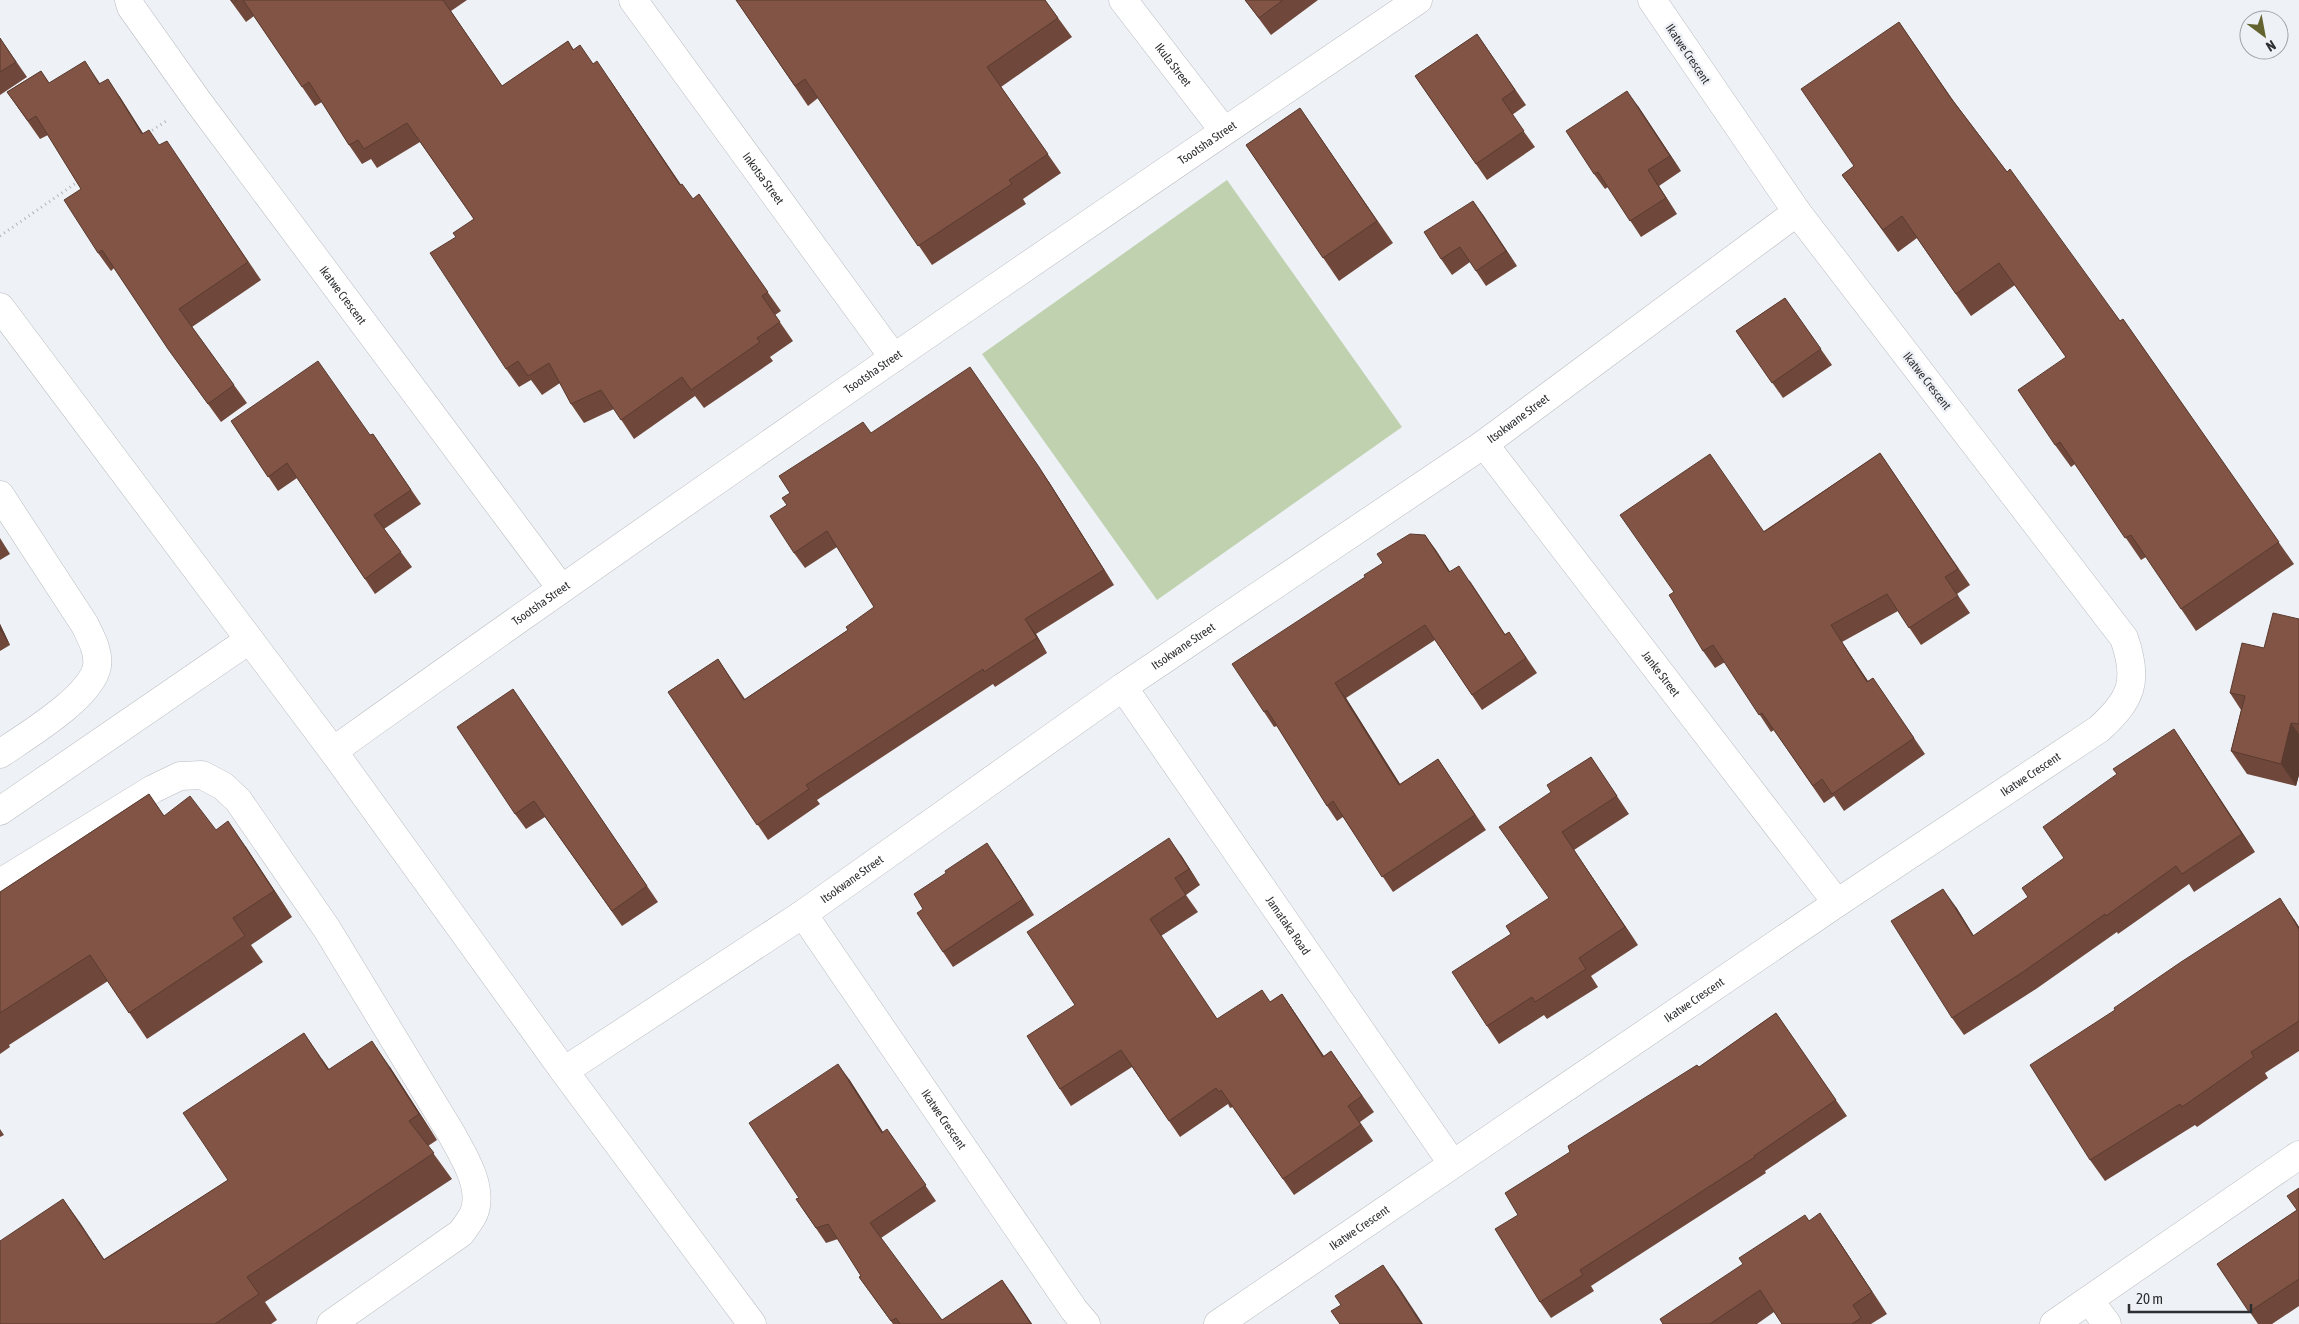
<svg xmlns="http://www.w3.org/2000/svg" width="2299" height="1324" viewBox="0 0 2299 1324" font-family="'Asap Condensed',sans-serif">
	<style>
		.green { fill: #bfd1af }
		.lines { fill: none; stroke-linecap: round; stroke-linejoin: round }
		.street-casing { stroke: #b9bcc0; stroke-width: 29 }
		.path { stroke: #b2b4b8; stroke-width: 3; stroke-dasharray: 1 4; stroke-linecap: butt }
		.street { stroke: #fff; stroke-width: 28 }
		.wall { fill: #6f483b }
		.shaded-wall { fill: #5a3b30 }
		.building { fill: #815445; stroke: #5a3b30 }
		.labels { text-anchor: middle; stroke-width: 5; stroke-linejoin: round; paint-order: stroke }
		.street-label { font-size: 12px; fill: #2e2f31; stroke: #eef1f6 }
	</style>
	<rect width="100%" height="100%" fill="#eef1f6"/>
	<polygon class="green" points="1227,180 1402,427 1157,600 982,354"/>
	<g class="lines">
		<defs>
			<g id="street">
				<path id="s1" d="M129,0l2,7 66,93 364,488"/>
				<path id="s2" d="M633,0l261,358"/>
				<path id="s3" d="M1123,0l101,131"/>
				<polyline points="0,307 333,751 564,1071 752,1324"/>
				<path id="s4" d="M1484,444l353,459"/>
				<path d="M0,495l85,130c6,13 14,26 12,41 -5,31 -71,70 -97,88"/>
				<path id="s5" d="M1123,687l329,476"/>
				<path id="s6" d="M333,751c358,-256 721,-505 1085,-751"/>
				<polyline points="0,811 249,640"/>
				<path d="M0,883l153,-94 27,-13 22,-1 21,11 15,14 89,129 124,204c12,22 33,54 23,80 -3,7 -9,14 -13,20l-130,91"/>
				<path id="s7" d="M803,914l271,396 12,14"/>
				<path id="s8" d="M564,1071l239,-157 320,-227 361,-243 313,-232"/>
				<polyline points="2089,1300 2107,1324"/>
				<path id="s9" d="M1218,1324l619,-421 262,-174c33,-30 40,-48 25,-91l-327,-426 -145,-212"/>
				<polyline points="2054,1324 2299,1155"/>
			</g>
		</defs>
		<use href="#street" class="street-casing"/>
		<g class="path">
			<polyline points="148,133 168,120"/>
			<polyline points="0,236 79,181"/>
		</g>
		<use href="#street" class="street"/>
	</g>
	<g class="wall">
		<polygon points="230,0 467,0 451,11 502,86 568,41 574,50 593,64 610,80 681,185 693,199 699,194 781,311 775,315 793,341 770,357 773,361 704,408 695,396 634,439 614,409 584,423 571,404 560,383 542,395 531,380 519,387 506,369 456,237 474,219 420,142 377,168 371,159 362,164 349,145 322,102 315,106 254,16 246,22"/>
		<polygon points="736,0 1045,0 1072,37 1001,87 1061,173 1023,199 1026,204 932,265 818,98 808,106"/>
		<polygon points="1245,0 1318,0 1271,35"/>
		<polygon points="1899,22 1955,103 2120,321 2123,319 2294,564 2196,631 2146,557 2141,560 2075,464 2071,467 2055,445 2066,357 2015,285 1971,316 1917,238 1898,252 1842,175 1854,166"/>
		<polygon points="1477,34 1526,105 1512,115 1535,147 1487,180 1415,76"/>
		<polygon points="0,38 27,77 0,95"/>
		<polygon points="41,71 49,83 100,83 120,97 143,134 179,159 261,280 192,327 247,403 221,422 168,349 114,268 111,271 98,253 81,189 48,135 40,139 7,92"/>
		<polygon points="1638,106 1681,171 1659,186 1677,214 1641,237 1608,187 1605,189 1594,174"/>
		<polygon points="1300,108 1393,243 1339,281 1246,145"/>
		<polygon points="1473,201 1517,266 1486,286 1470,262 1452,275 1441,259"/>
		<polygon points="1785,298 1832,365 1783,398 1736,331"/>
		<polygon points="231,421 370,435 373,434 421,504 384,529 412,567 375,594 297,478 278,491"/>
		<polygon points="871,433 1049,482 1114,585 1036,634 1047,653 995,687 993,684 817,800 820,804 768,840 668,692 718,659 745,699 848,630 874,607 837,547 805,568 794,553 787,505 790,493"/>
		<polygon points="1880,453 1970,585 1957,594 1970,613 1921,645 1898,611 1842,642 1868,681 1873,678 1925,754 1844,811 1834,796 1824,803 1774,730 1771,732 1725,662 1715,668 1703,651 1673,592"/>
		<polygon points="1425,535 1450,572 1470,581 1505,634 1509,632 1537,673 1482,710 1435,640 1346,698 1400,784 1438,759 1486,830 1393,892 1343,817 1337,821 1327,806 1277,726 1274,727 1264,712 1365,577 1383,563"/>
		<polygon points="0,538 10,554 0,560"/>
		<polygon points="2299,619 2299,775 2296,786 2247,774 2231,751 2241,710 2230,693 2264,648"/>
		<polygon points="0,624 10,645 0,651"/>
		<polygon points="513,689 658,902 622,926 545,817 526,829 515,814"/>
		<polygon points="2186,747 2255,852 2194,892 2189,884 2118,934 2117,932 2036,989 1964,1035 1952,1018 1956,907 1974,936 2028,897 2064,858"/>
		<polygon points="1591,757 1629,814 1574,850 1638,945 1591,976 1598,987 1547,1019 1544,1015 1499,1044 1487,1026 1511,934 1549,898 1551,792"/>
		<polygon points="149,794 164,816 216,830 246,847 292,917 251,945 263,962 147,1039 108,981 9,1045 10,1047 0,1054 0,892"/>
		<polygon points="1181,855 1200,885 1186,895 1198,912 1161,936 1217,1019 1270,1002 1282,994 1324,1056 1331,1051 1374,1112 1360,1122 1373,1141 1294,1195 1233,1107 1230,1108 1228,1104 1180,1137 1132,1067 1071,1106 1060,1089 1075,1005"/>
		<polygon points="998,859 1034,915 953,967 943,952"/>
		<polygon points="2294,919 2299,927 2299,1051 2265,1073 2268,1078 2197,1127 2195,1125 2105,1181 2090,1160"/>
		<polygon points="1776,1013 1847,1116 1765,1171 1766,1173 1591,1286 1594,1291 1551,1318 1540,1302 1518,1215 1570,1152 1699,1067"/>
		<polygon points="322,1059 329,1069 390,1067 437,1140 428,1146 452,1179 265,1302 277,1320 271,1324 0,1324 63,1199 104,1259 228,1180"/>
		<polygon points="849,1079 883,1132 887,1129 936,1201 881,1238 942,1320 1002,1280 1032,1324 893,1324 859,1277 861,1276 838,1239 826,1243 796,1199 799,1198"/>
		<polygon points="0,1129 4,1135 0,1137"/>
		<polygon points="2299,1188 2299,1306 2272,1324 2258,1324 2217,1264 2297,1210"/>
		<polygon points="1809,1221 1835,1235 1887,1314 1871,1324 1782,1324 1774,1312 1757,1324 1663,1324"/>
	</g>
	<g class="shaded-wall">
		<polygon points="85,61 97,79 112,102 99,84"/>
		<polygon points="597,61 610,80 694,204 680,185"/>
		<polygon points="108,79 120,97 155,152 142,134"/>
		<polygon points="1627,91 1638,106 1681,171 1670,156"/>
		<polygon points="1648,170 1659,186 1677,214 1666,198"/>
		<polygon points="1473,201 1484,216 1517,266 1506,251"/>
		<polygon points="970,367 1049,482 1114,585 1104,570"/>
		<polygon points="1425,535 1436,550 1460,587 1449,572"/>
		<polygon points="1025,619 1036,634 1047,653 1037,638"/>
		<polygon points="0,624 10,645 0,630"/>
		<polygon points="1831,625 1842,642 1879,698 1867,682"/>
		<polygon points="1335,683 1346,698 1410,800 1399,785"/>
		<polygon points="2291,723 2299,734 2299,775 2296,786 2281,764"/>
		<polygon points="2174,729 2186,747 2255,852 2242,834"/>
		<polygon points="228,821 246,847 292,917 274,891"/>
		<polygon points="1562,832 1574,850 1638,945 1625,927"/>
		<polygon points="1169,838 1181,855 1200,885 1189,869"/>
		<polygon points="987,843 998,859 1034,915 1023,899"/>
		<polygon points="1943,889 1956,907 1985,954 1973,936"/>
		<polygon points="2280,898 2294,919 2299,927 2299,929"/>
		<polygon points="1282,994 1293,1010 1335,1073 1323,1057"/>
		<polygon points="304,1033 322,1059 346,1095 328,1070"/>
		<polygon points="372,1041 390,1067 437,1140 419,1114"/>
		<polygon points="838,1064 849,1079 893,1148 882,1133"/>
		<polygon points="63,1199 81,1224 121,1285 104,1260"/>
		<polygon points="1820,1213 1835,1235 1887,1314 1872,1292"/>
		<polygon points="1383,1265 1398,1286 1423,1324 1421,1324"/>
		<polygon points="1002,1280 1013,1295 1032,1324 1031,1324"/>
	</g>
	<g class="building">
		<polygon points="231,0 237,0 233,3"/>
		<polygon points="243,0 443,0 502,86 568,41 573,50 580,45 593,64 597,61 680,185 682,184 693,199 699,194 768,292 762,296 780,322 757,338 760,342 691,390 682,377 621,420 601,390 571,404 549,363 528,376 518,361 506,369 430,253 456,237 453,233 474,219 407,123 364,149 358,140 349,145 309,82 302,87"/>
		<polygon points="736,0 1045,0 1058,18 987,67 1048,154 1009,180 1012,184 918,246 805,79 795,86"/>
		<polygon points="1245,0 1283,0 1259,18"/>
		<polygon points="1899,22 1950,97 2007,172 2010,169 2120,321 2123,319 2279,542 2181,609 2131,535 2125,538 2060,442 2055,445 2018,390 2066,357 1999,263 1956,294 1902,216 1883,230 1842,175 1854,166 1801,89"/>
		<polygon points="1477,34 1515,90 1502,99 1524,131 1476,164 1415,76"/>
		<polygon points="0,38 16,62 0,72"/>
		<polygon points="85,61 99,84 108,79 142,134 149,130 159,145 167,141 248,262 179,309 234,385 208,404 168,349 102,250 98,253 64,200 81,189 36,116 28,121 7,92 41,71 49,83"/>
		<polygon points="1627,91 1670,156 1648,170 1666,198 1630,221 1598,172 1594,174 1566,131"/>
		<polygon points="1300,108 1377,221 1323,258 1246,145"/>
		<polygon points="1473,201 1506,251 1476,271 1460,247 1441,259 1424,232"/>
		<polygon points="1785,298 1821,349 1772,383 1736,331"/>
		<polygon points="318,361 370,435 373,434 411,490 374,515 401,552 365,579 287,463 268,477 231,421"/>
		<polygon points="970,367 1039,467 1104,570 1025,619 1037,638 984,672 983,669 806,785 809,789 757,825 668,692 718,659 744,700 848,630 846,627 874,607 827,531 794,553 770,516 787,505 782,498 790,493 779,476 863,422 871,433"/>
		<polygon points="1880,453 1958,569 1945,577 1958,596 1909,628 1887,594 1831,625 1867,682 1873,678 1914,738 1832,794 1822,779 1813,786 1762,713 1759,715 1713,645 1703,651 1669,595 1674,592 1620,515 1710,454 1764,532"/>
		<polygon points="1410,534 1425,535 1449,572 1459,566 1505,635 1509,632 1526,658 1472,695 1425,625 1335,683 1399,785 1438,759 1475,815 1382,877 1333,801 1327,806 1267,710 1264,712 1232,664 1365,577 1364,575 1383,563 1377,554"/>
		<polygon points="2273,613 2299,619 2299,724 2291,723 2281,764 2231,751 2245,696 2230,693 2242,643 2264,648"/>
		<polygon points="513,689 647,886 612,911 534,801 515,814 457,727"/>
		<polygon points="2174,729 2242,834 2182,874 2176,866 2106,916 2105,914 2023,972 1952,1018 1891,921 1943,889 1973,936 2028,897 2022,888 2064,858 2043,827 2117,774 2113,769"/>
		<polygon points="1591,757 1617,796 1562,832 1625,927 1579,958 1586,969 1535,1002 1532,997 1487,1026 1452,972 1511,934 1506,926 1549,898 1499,827 1551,792 1547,785"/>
		<polygon points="149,794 164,816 190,796 216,830 228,821 274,891 233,918 245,936 129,1013 90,955 0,1013 0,892"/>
		<polygon points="1169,838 1189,869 1175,878 1186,895 1150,919 1217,1019 1262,990 1270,1002 1282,994 1323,1057 1331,1051 1362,1096 1348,1106 1361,1125 1283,1179 1221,1090 1219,1092 1216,1088 1169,1121 1121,1050 1060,1089 1027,1036 1075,1005 1027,932"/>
		<polygon points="987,843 1023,899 943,952 917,913 923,909 914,894 946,873 945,871"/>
		<polygon points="2280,898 2299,929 2299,1021 2251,1052 2254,1057 2182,1107 2180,1104 2090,1160 2030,1065 2115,1010 2114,1008 2181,962"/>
		<polygon points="1776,1013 1836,1100 1754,1156 1755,1157 1580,1270 1583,1275 1540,1302 1495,1229 1518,1215 1505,1193 1570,1152 1568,1146 1697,1065 1699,1067"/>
		<polygon points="304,1033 328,1070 372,1041 419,1114 409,1121 434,1153 247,1277 259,1294 215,1324 0,1324 0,1241 63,1199 104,1260 228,1180 183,1113"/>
		<polygon points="838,1064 882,1133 887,1129 926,1185 870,1223 942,1320 1002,1280 1031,1324 900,1324 896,1318 891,1321 859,1277 861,1276 828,1224 816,1228 796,1199 799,1198 749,1123"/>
		<polygon points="2299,1188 2299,1279 2249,1312 2217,1264 2297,1210 2287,1196"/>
		<polygon points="1820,1213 1872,1292 1853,1305 1861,1318 1852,1324 1782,1324 1760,1290 1710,1324 1663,1324 1660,1319 1743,1264 1739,1258 1805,1215 1809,1221"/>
		<polygon points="1383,1265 1421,1324 1340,1324 1331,1311 1341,1305 1335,1296"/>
	</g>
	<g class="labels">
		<g class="street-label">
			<text transform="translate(1688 54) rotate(56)" y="4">Ikatwe Crescent</text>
			<text dy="4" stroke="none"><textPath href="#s3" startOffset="82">Ikula Street</textPath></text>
			<text dy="4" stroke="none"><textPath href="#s6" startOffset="1065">Tsootsha Street</textPath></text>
			<text dy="4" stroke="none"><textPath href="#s2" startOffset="221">Inkotsa Street</textPath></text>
			<text dy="4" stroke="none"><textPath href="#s1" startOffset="365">Ikatwe Crescent</textPath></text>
			<text dy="4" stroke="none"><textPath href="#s6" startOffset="660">Tsootsha Street</textPath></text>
			<text transform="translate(1927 381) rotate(52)" y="4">Ikatwe Crescent</text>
			<text dy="4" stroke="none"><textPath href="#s8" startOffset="1156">Itsokwane Street</textPath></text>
			<text dy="4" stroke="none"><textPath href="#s6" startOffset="255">Tsootsha Street</textPath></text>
			<text dy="4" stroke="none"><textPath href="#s8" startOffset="751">Itsokwane Street</textPath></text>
			<text dy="4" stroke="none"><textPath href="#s4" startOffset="290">Janke Street</textPath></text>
			<text dy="4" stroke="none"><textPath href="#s9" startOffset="981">Ikatwe Crescent</textPath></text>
			<text dy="4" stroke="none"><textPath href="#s8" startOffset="346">Itsokwane Street</textPath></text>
			<text dy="4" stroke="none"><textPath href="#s5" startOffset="290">Jamataka Road</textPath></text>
			<text dy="4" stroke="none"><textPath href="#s9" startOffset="576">Ikatwe Crescent</textPath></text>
			<text dy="4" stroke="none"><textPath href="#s7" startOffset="249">Ikatwe Crescent</textPath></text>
			<text dy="4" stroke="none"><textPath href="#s9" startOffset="171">Ikatwe Crescent</textPath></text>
		</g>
	</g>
	<g transform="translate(2264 35) rotate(148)"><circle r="24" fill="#eef1f6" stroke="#a1a3a7"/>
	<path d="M0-4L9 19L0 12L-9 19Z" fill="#63632f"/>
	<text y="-8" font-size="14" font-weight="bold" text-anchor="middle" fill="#2e2f31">N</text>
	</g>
	<path d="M2129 1304v8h122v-8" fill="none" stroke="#2e2f31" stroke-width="2.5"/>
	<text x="2136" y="1304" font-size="15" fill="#2e2f31" stroke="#eef1f6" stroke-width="4" paint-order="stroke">20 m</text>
</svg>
